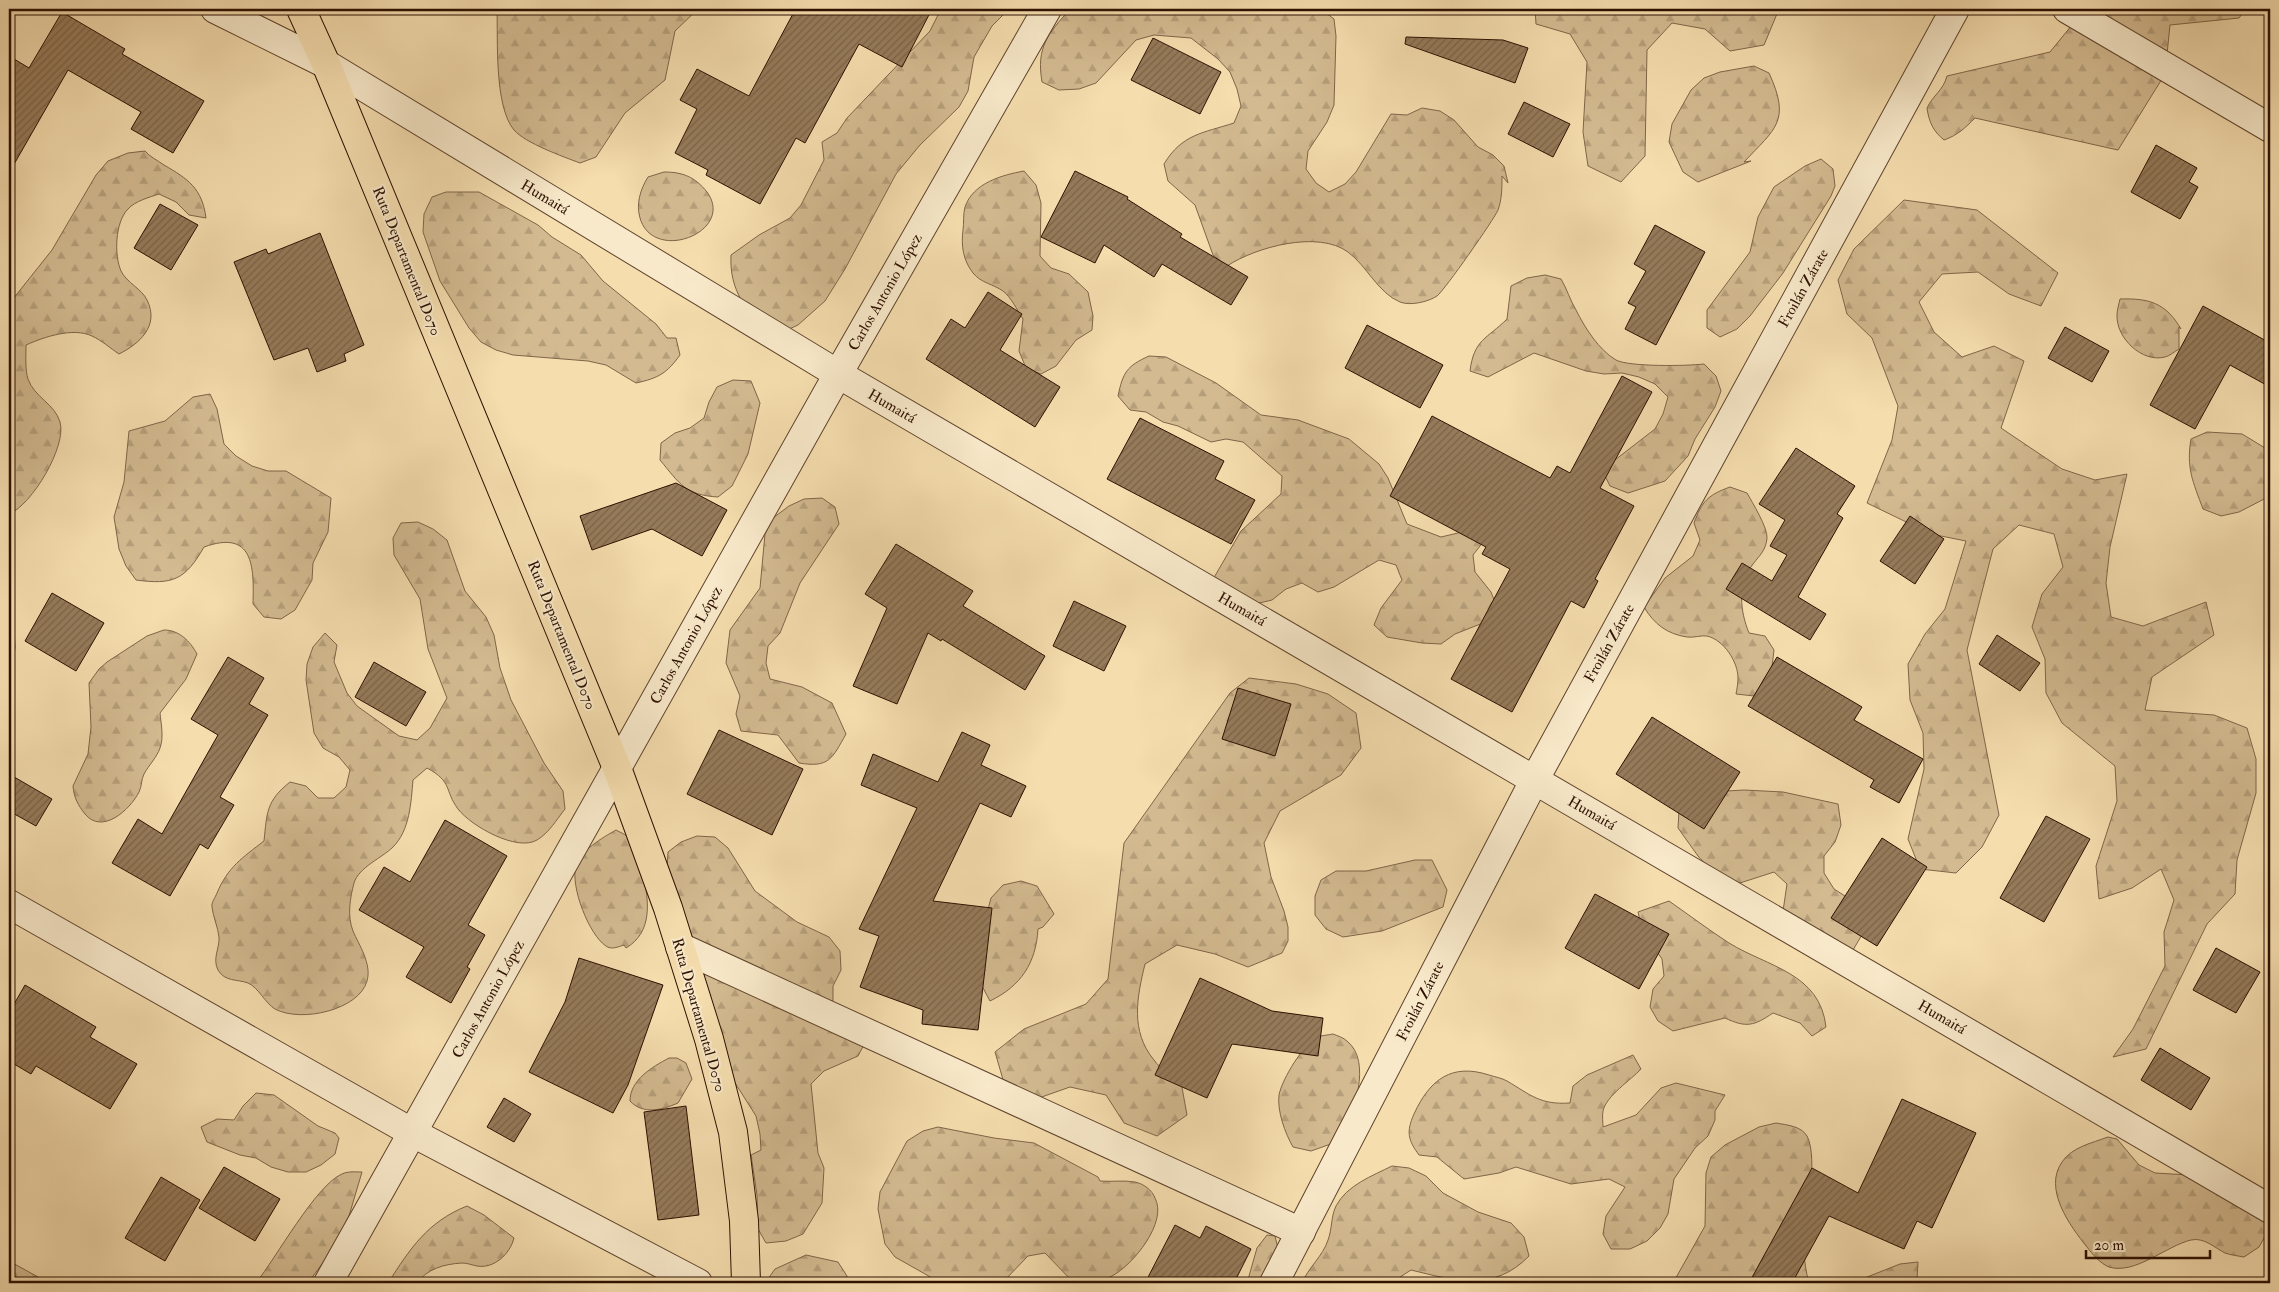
<svg xmlns="http://www.w3.org/2000/svg" width="2279" height="1292" viewBox="0 0 2279 1292" font-family="'IM FELL Double Pica',serif">
	<style>
		.forest { fill: url(#forest-firs); stroke: #806548 }
		.cemetery { fill: url(#cemetery-stones); stroke: #806548 }
		.building { fill: url(#building-hatch); stroke: #2d1000 }
		.lines { fill: none; stroke-linecap: round; stroke-linejoin: round }
		.minor-casing { stroke: #5f432c; stroke-width: 30 }
		.major-casing { stroke: #2d1000; stroke-width: 30 }
		.minor { stroke: #f8e9ca; stroke-width: 28 }
		.major { stroke: #f5ddae; stroke-width: 28 }
		.labels { text-anchor: middle; stroke-width: 4; stroke-linejoin: round; paint-order: stroke }
		.street-label { font-size: 15px; fill: #2d1000; stroke: #f8e9ca }
	</style>
	<defs>
		<pattern id="forest-firs" width="22" height="20" patternUnits="userSpaceOnUse" patternTransform="scale(1.25)"><rect width="22" height="20" fill="#d3ba90"/><path d="M5 1l3.5 6h-7zM16 11l3.5 6h-7z" fill="#b59f7a"/></pattern>
		<pattern id="cemetery-stones" width="16" height="16" patternUnits="userSpaceOnUse" patternTransform="scale(1.25)"><rect width="16" height="16" fill="#d3ba90"/><path d="M2 7V4a2 2 0 0 1 4 0v3zM10 15v-3a2 2 0 0 1 4 0v3z" fill="#b59f7a"/></pattern>
		<pattern id="building-hatch" width="6" height="6" patternUnits="userSpaceOnUse" patternTransform="scale(1.25)"><rect width="6" height="6" fill="#957b5a"/><path d="M-1 1l2-2M0 6l6-6M5 7l2-2" fill="none" stroke="#7a6348"/></pattern>
	</defs>
	<rect width="100%" height="100%" fill="#f5ddae"/>
	<filter id="stains"><feTurbulence type="fractalNoise" baseFrequency=".004" numOctaves="4"/><feColorMatrix values="0 0 0 0 .2 0 0 0 0 .09 0 0 0 0 .02 0 0 0 .5 -.17"/></filter>
	<radialGradient id="worn" r=".72"><stop offset=".6" stop-color="#630" stop-opacity="0"/><stop offset="1" stop-color="#630" stop-opacity=".3"/></radialGradient>
	<g class="forest">
		<path d="M497,9h201l-23,22 -10,49 -40,33 -29,44 -16,6c-16,-6 -55,-20 -66,-33 -20,-24 -16,-91 -17,-121z"/>
		<path d="M937,9h68v4l-13,13 -18,31 -6,34 -9,16 -39,38 -24,29 -51,95 -20,32 -27,24 -31,14c-19,-29 -38,-47 -36,-84l28,-20 31,-17 11,-13 23,-45 -2,-18 15,-9 10,-15 83,-87 8,-16z"/>
		<path d="M1070,9h251l13,10 2,17 -2,69 -7,17 -19,29 -2,18 10,14 13,9 16,-8 11,-12 35,-58 16,1 15,-7 18,3 14,9 24,27 15,8 11,11 4,17 -6,-7c0,11 0,23 -4,34 -3,8 -54,81 -61,86 -9,6 -27,10 -37,6 -22,-9 -33,-36 -52,-50 -30,-22 -92,-5 -121,14l-14,-11 -18,-50 -27,-24 -4,-17c18,-30 39,-31 70,-41l7,-17 -4,-17 -7,-17 -12,-13 -27,-21 -37,-3 -18,5 -40,43 -17,6 -20,1 -17,-8c-6,-35 6,-48 28,-73z"/>
		<polygon points="1535,9 1779,9 1764,45 1730,51 1705,29 1672,23 1647,50 1645,156 1621,182 1588,166 1583,132 1587,62 1570,34 1536,24"/>
		<path d="M2085,9h161l-7,9 -69,7 -5,49 -47,76 -143,-32c-10,10 -17,17 -31,22 -11,-9 -15,-18 -17,-32 6,-13 16,-17 20,-32l103,-24z"/>
		<path d="M1754,66l15,7c22,48 7,55 -25,89l7,-1 -53,21 -15,-10 -14,-30 3,-18 19,-34 13,-12 16,-6z"/>
		<path d="M145,151c5,6 12,9 19,14 24,14 38,23 42,53l-17,-3 -13,-13 -17,-8c-9,3 -24,7 -31,15 -13,13 -14,46 -7,62 6,12 21,18 26,29 13,26 -8,44 -28,54 -9,-6 -18,-14 -27,-18 -19,-9 -48,1 -66,9 0,10 -1,25 2,34 6,18 27,25 32,43 7,24 -28,83 -51,92v-210l43,-54 44,-75 12,-14 20,-8z"/>
		<polygon points="1821,159 1833,169 1835,186 1831,196 1783,273 1750,316 1737,329 1720,337 1707,328 1707,310 1750,252 1758,217 1774,187 1805,166"/>
		<path d="M1024,171l12,14 5,18 -1,53 11,12 18,6 19,18 5,24 -1,14 -16,10 -20,26 -15,8 -15,-6 -7,-17 4,-32c-6,-9 -12,-22 -20,-28 -10,-7 -22,-8 -30,-18 -10,-13 -12,-27 -10,-43 1,-7 0,-16 2,-23 8,-24 37,-32 59,-36z"/>
		<path d="M664,172c19,0 31,5 43,20 29,40 -54,72 -67,26 -4,-14 0,-28 8,-41z"/>
		<path d="M446,192h33l59,33 14,12 29,18 22,26 53,43 11,14h9l4,17c-13,18 -21,23 -44,28l-30,-18 -18,-4 -75,-6 -17,-5 -15,-8 -12,-14 -29,-47 -17,-49 1,-18 8,-17z"/>
		<polygon points="1904,200 1977,210 2058,273 2041,306 2009,294 1978,272 1942,274 1919,302 1934,332 1962,357 1994,346 2024,361 2001,428 2062,469 2095,480 2127,474 2110,547 2106,583 2111,617 2143,626 2206,602 2214,635 2152,677 2145,710 2214,715 2247,728 2256,759 2256,793 2237,860 2235,894 2207,924 2146,1049 2113,1057 2133,1029 2165,966 2164,932 2174,900 2161,869 2132,888 2099,899 2096,866 2117,801 2115,766 2062,723 2046,693 2045,659 2032,627 2042,594 2063,567 2054,534 2019,525 1993,549 1967,650 1999,815 1982,847 1956,873 1920,869 1908,839 1924,769 1923,733 1910,700 1908,664 1925,634 1945,609 1966,541 1931,534 1867,503 1892,440 1898,406 1872,338 1847,314 1838,280 1854,249"/>
		<path d="M1545,275l16,4c6,10 9,21 15,31 9,18 23,40 40,50 13,7 71,6 88,4l12,12 5,15 -6,16 -20,32 -7,17 -23,25 -37,12 -18,-7 -8,-16 53,-41 8,-15 5,-17 -13,-13 -16,-7 -17,-4 -18,1 -18,-3 -52,-18 -46,24 -18,-6c4,-32 17,-32 37,-52l4,-33 16,-8z"/>
		<path d="M2120,299c29,-1 46,4 61,30l-2,-2v22c-4,2 -9,7 -14,8 -23,6 -49,-19 -48,-42 0,-5 2,-11 3,-16z"/>
		<path d="M1149,356l17,1 50,26 45,32 37,5 51,19 30,25 9,14 19,46 34,13 17,-4 17,-8 19,3 -21,27 2,17 16,20 6,15 -9,14 -33,13 -14,10 -19,-1 -35,-6 -13,-12 7,-17 21,-28 -6,-15 -17,-5 -45,27 -16,5 -16,-9 -16,6 -14,11 -17,4 -43,-23 29,-50 40,-37 1,-18 -39,-34 -17,-3 -15,3 -33,-16 -15,-4 -17,-10 -16,-2 -12,-14c5,-24 9,-30 31,-40z"/>
		<path d="M733,380l18,1 9,22 -12,51 -16,32 -14,11c-33,-2 -38,-13 -58,-37l1,-17 14,-10 15,-5 14,-10 5,-16 8,-15z"/>
		<path d="M210,394l7,15 7,35 12,12 16,10 16,5h18l45,27 -3,34 -15,31 -1,17 -17,30 -14,9 -17,-2 -11,-13c1,-37 1,-75 -49,-57 -19,33 -31,38 -68,33l-10,-14 -7,-17 -5,-32 10,-35 5,-51 36,-10 28,-24z"/>
		<path d="M2207,432l35,2 28,17v45l-31,16 -18,4 -18,-7c-10,-27 -17,-41 -12,-70z"/>
		<path d="M1730,487l17,6c5,9 21,35 20,45 -1,12 -7,17 -14,26 -16,20 -13,47 -4,69l16,3 9,14 -2,17 -18,29 -18,-2c1,-5 2,-11 2,-16 0,-16 -14,-38 -31,-42 -6,-1 -13,2 -20,1 -20,-3 -33,-13 -43,-30l21,-29 28,-22 7,-16 -6,-17c8,-22 14,-28 36,-36z"/>
		<path d="M822,498l13,9 4,17 -39,59 -20,50 -12,13 -2,17 4,16 32,8 30,16 14,31c-14,25 -17,34 -47,29l-21,-28 -37,-4 -5,-17 4,-18 -14,-33 4,-33 30,-42 5,-54 8,-16 16,-12 15,-7z"/>
		<path d="M418,522l15,7 14,11 18,51 21,26 8,18 6,33 11,32 33,63 19,28 2,18c-8,10 -16,24 -28,31 -20,12 -66,-14 -79,-31 -14,-19 -5,-27 -31,-41l-14,12c-2,22 -3,50 -20,67 -11,11 -34,20 -39,36 -4,15 -7,33 -1,48 6,14 19,33 14,50 -8,29 -66,42 -92,28 -10,-6 -16,-21 -27,-26 -11,-4 -23,-1 -30,-13 -6,-12 2,-22 1,-33 -1,-10 -6,-20 -7,-30 -1,-4 3,-9 5,-14 11,-26 25,-35 47,-52 3,-28 2,-40 26,-59l16,4 12,12h16l12,-11 4,-17 -11,-13 -16,-9 -9,-15 -8,-53 1,-16 6,-17 12,-14 12,12 -3,17 13,31 10,13 42,30 18,4 13,-12 17,-30 -19,-49 -8,-50 -26,-44 -1,-17 8,-15z"/>
		<polygon points="9,607 13,608 15,647 13,665 9,668"/>
		<path d="M164,630c15,0 26,11 33,24l-11,25 -26,34c1,11 4,24 0,35 -3,9 -11,17 -16,26 -3,6 -2,12 -5,18 -9,18 -37,43 -54,22 -7,-9 -11,-16 -12,-28l15,-32 3,-27 -2,-44 10,-14 8,-7 40,-26z"/>
		<path d="M1249,678l47,6 32,10 28,19 5,35 -20,27 -61,36 -16,32 7,34 13,34 4,16v14l-6,12 -34,14 -33,-13 -38,-9 -32,19c-8,33 -15,67 9,96 6,9 18,15 27,22l6,33 -30,21 -33,-13 -18,-28 -36,-8 -34,12 -32,-16 -9,-31 29,-23 62,-25 22,-25 16,-136 106,-150z"/>
		<polygon points="1744,790 1783,792 1838,804 1841,825 1835,842 1824,856 1824,873 1834,889 1864,908 1867,926 1849,957 1782,918 1787,884 1774,872 1740,883 1722,882 1698,856 1678,828 1679,811 1727,791"/>
		<path d="M616,830c5,3 12,5 16,11 7,10 9,22 11,33 6,27 10,58 -17,74l-2,-3c-6,2 -13,5 -18,1 -17,-11 -36,-60 -30,-80 5,-16 26,-28 40,-36z"/>
		<polygon points="697,836 715,837 728,848 755,891 797,922 829,937 840,951 841,970 833,986 833,1003 866,1041 858,1056 824,1071 811,1084 818,1153 824,1168 822,1203 803,1234 786,1241 766,1243 758,1229 757,1195 751,1155 761,1150 760,1134 756,1116 718,1056 667,869 668,852 681,842"/>
		<polygon points="1415,860 1432,860 1447,890 1443,907 1382,931 1343,937 1326,929 1315,915 1315,896 1321,880 1336,871 1366,871"/>
		<path d="M1021,881l16,5 17,28 -11,13 -5,2c-2,34 -17,57 -48,72l-8,-15 -5,-35 14,-53 12,-13z"/>
		<path d="M1669,901c20,14 40,29 60,42 39,24 91,30 97,84l-14,9 -12,-13 -27,-10c-19,13 -27,15 -48,5l-52,13 -15,-10 -8,-14 3,-18 11,-13 -2,-17 -20,-29 -4,-18z"/>
		<path d="M1333,1034c5,2 11,4 14,7 26,21 5,72 -2,98l-34,12 -18,-4c-8,-14 -16,-36 -14,-52 3,-16 25,-52 39,-58 5,-2 11,-2 15,-3z"/>
		<path d="M1633,1055l8,14c-10,11 -35,27 -38,42 -1,5 0,12 0,16l33,-12 25,-27 15,-5 49,12 -10,16v9l-7,16 -13,12 -21,31 -6,35 -8,14 -13,13 -17,8h-19l-8,-15 3,-18 19,-29 -16,-8 -38,5 -55,-17 -17,6 -35,6 -27,-22 -18,-2c-11,-15 -13,-23 -5,-41 16,-35 38,-51 75,-39 6,2 13,3 18,6 24,14 33,24 63,22l3,-17 14,-11z"/>
		<path d="M669,1058h8l9,5 6,16 -14,24c-16,7 -35,12 -48,-2 0,-21 22,-34 39,-43z"/>
		<polygon points="256,1093 274,1095 318,1126 335,1133 339,1138 335,1154 321,1165 306,1172 288,1172 271,1167 256,1158 240,1155 207,1142 201,1127 217,1119 234,1120 243,1106"/>
		<path d="M1776,1123c11,2 25,3 31,13 12,23 -2,86 -3,113 0,11 2,23 5,34h-136l32,-57 1,-53 5,-16 14,-12 34,-18z"/>
		<path d="M938,1127l56,11 40,5 64,34 2,4c12,1 24,-1 35,1 9,2 17,8 20,16 13,24 -22,67 -43,78 -13,6 -24,7 -38,7l-29,-30 -17,3 -26,27h-61l-46,-26 -10,-13 -7,-35 2,-17 27,-51 16,-10z"/>
		<path d="M2108,1137l9,2 22,26 16,8 51,3 57,39 5,16 -9,16 -15,10c-6,-1 -13,-2 -19,-4 -10,-5 -21,-16 -34,-13 -25,6 -56,35 -82,27 -8,-3 -17,-13 -22,-20 -17,-21 -44,-58 -25,-85 10,-15 30,-19 46,-25z"/>
		<path d="M1392,1166l17,2 17,8 17,17 35,19 33,11 13,14 5,19c-35,36 -73,25 -118,14l-20,13h-89c6,-15 21,-27 26,-43 4,-10 3,-24 8,-34 11,-21 36,-30 56,-40z"/>
		<path d="M362,1172l-16,54 -8,16 -30,41h-52c20,-25 60,-98 86,-109 6,-3 14,-2 20,-2z"/>
		<path d="M467,1206l17,9 30,23c-4,16 -20,31 -37,28 -5,-1 -10,-3 -15,-3 -18,1 -35,6 -45,20h-29c22,-34 39,-61 79,-77z"/>
		<polygon points="1267,1235 1275,1236 1279,1253 1271,1283 1247,1283 1257,1248"/>
		<polygon points="806,1255 838,1262 847,1276 847,1283 765,1283 775,1269"/>
		<polygon points="1918,1262 1917,1279 1909,1283 1852,1283 1900,1264"/>
	</g>
	<polygon class="cemetery" points="9,1261 49,1283 9,1283"/>
	<g class="building">
		<polygon points="792,9 932,9 902,67 859,44 805,143 796,138 760,204 706,175 708,170 675,153 697,109 680,100 697,69 749,96 795,10"/>
		<polygon points="62,12 125,49 122,54 204,101 173,153 131,129 141,112 68,70 9,173 9,56 29,68"/>
		<polygon points="1406,37 1503,40 1528,48 1515,83 1405,44"/>
		<polygon points="1153,38 1221,72 1200,114 1131,80"/>
		<polygon points="1524,102 1570,124 1553,157 1508,134"/>
		<polygon points="2156,145 2197,168 2189,182 2198,187 2180,219 2131,192"/>
		<polygon points="1075,171 1128,197 1127,199 1182,234 1180,237 1248,277 1231,305 1162,264 1154,277 1104,245 1095,263 1041,237"/>
		<polygon points="160,204 198,225 171,270 134,248"/>
		<polygon points="1655,225 1705,252 1656,345 1625,329 1636,307 1628,303 1646,271 1634,264"/>
		<polygon points="320,233 364,345 344,354 346,361 317,372 308,348 274,360 234,262 266,249 268,254"/>
		<polygon points="988,292 1022,314 1000,350 1060,387 1035,427 926,359 951,319 965,328"/>
		<polygon points="2203,306 2270,343 2270,387 2230,365 2195,429 2150,405"/>
		<polygon points="1367,325 1443,365 1420,408 1345,368"/>
		<polygon points="2065,327 2109,351 2092,382 2048,358"/>
		<polygon points="1622,376 1652,392 1600,488 1634,506 1595,579 1598,581 1584,608 1571,601 1512,712 1451,679 1510,569 1482,554 1486,547 1390,496 1432,416 1550,478 1557,466 1570,473"/>
		<polygon points="1140,418 1224,461 1215,479 1255,500 1231,544 1107,479"/>
		<polygon points="1796,448 1855,486 1837,514 1843,518 1798,597 1826,614 1810,640 1726,589 1742,563 1772,581 1787,555 1770,546 1785,520 1759,504"/>
		<polygon points="676,483 727,510 702,556 652,529 592,550 580,516"/>
		<polygon points="1910,516 1944,539 1915,584 1880,561"/>
		<polygon points="896,544 973,591 963,606 1045,656 1025,690 942,639 941,641 928,633 897,704 853,686 887,608 865,594"/>
		<polygon points="52,593 104,623 76,671 25,641"/>
		<polygon points="1074,601 1126,626 1104,671 1053,646"/>
		<polygon points="1997,635 2040,663 2020,691 1979,664"/>
		<polygon points="228,657 264,678 249,704 268,715 220,797 234,805 208,849 200,844 170,896 112,863 138,819 162,834 218,735 191,719"/>
		<polygon points="1777,657 1862,707 1854,720 1923,759 1899,803 1870,787 1874,780 1748,706"/>
		<polygon points="374,662 426,692 406,726 355,697"/>
		<polygon points="1238,688 1291,704 1275,756 1222,739"/>
		<polygon points="1652,717 1740,772 1704,829 1616,774"/>
		<polygon points="719,730 803,769 772,835 687,794"/>
		<polygon points="962,732 990,745 981,765 1026,786 1011,817 980,803 933,901 992,908 978,1030 922,1024 923,1010 860,987 879,936 859,929 917,808 861,785 873,754 938,782"/>
		<polygon points="9,774 52,799 36,826 9,811"/>
		<polygon points="2046,816 2090,839 2044,922 2000,898"/>
		<polygon points="445,820 507,856 468,925 485,935 467,967 470,969 451,1003 406,977 424,947 359,910 384,867 410,882"/>
		<polygon points="1882,838 1927,867 1877,946 1831,918"/>
		<polygon points="1595,894 1669,934 1639,989 1565,948"/>
		<polygon points="2216,948 2260,972 2236,1013 2193,990"/>
		<polygon points="579,958 663,985 628,1085 613,1113 529,1072 565,1002"/>
		<polygon points="1200,978 1272,1011 1323,1018 1318,1056 1232,1044 1207,1098 1155,1075"/>
		<polygon points="25,985 96,1027 90,1037 137,1064 110,1109 36,1066 31,1074 9,1061 9,1013"/>
		<polygon points="2160,1048 2210,1078 2191,1110 2141,1080"/>
		<polygon points="504,1098 531,1114 514,1142 487,1127"/>
		<polygon points="1902,1099 1976,1133 1932,1228 1917,1221 1904,1249 1829,1216 1792,1283 1749,1283 1812,1168 1858,1193"/>
		<polygon points="686,1106 699,1215 658,1220 644,1112"/>
		<polygon points="224,1167 280,1199 255,1241 199,1208"/>
		<polygon points="161,1177 200,1200 165,1261 125,1238"/>
		<polygon points="1175,1225 1200,1238 1206,1226 1251,1249 1234,1283 1145,1283"/>
	</g>
	<g class="lines">
		<defs>
			<g id="minor">
				<polyline points="215,9 326,64 838,374 2270,1209"/>
				<polyline points="2067,9 2270,128"/>
				<polyline points="9,904 413,1133 698,1283"/>
				<polyline points="680,947 1301,1232"/>
				<polyline points="328,1283 838,374 1047,9"/>
				<polyline points="1274,1283 1535,779 1955,9"/>
			</g>
			<polyline id="major" points="301,9 326,64 617,768 668,908 709,1039 733,1132 744,1221 746,1283"/>
		</defs>
		<use href="#minor" class="minor-casing"/>
		<use href="#major" class="major-casing"/>
		<use href="#minor" class="minor"/>
		<use href="#major" class="major"/>
	</g>
	<g class="labels">
		<g class="street-label">
			<text transform="translate(545 197) rotate(31)" y="5">Humaitá</text>
			<text transform="translate(407 261) rotate(68)" y="5">Ruta Departamental D070</text>
			<text transform="translate(1803 288) rotate(-61)" y="5">Froilán Zárate</text>
			<text transform="translate(885 292) rotate(-60)" y="5">Carlos Antonio López</text>
			<text transform="translate(892 406) rotate(30)" y="5">Humaitá</text>
			<text transform="translate(1242 609) rotate(30)" y="5">Humaitá</text>
			<text transform="translate(562 635) rotate(68)" y="5">Ruta Departamental D070</text>
			<text transform="translate(1609 643) rotate(-61)" y="5">Froilán Zárate</text>
			<text transform="translate(686 645) rotate(-61)" y="5">Carlos Antonio López</text>
			<text transform="translate(1592 813) rotate(30)" y="5">Humaitá</text>
			<text transform="translate(488 999) rotate(-61)" y="5">Carlos Antonio López</text>
			<text transform="translate(1420 1001) rotate(-63)" y="5">Froilán Zárate</text>
			<text transform="translate(699 1015) rotate(74)" y="5">Ruta Departamental D070</text>
			<text transform="translate(1942 1017) rotate(30)" y="5">Humaitá</text>
		</g>
	</g>
	<rect width="2279" height="1292" fill="none" stroke="#f5ddae" stroke-width="30"/>
	<rect x="10" y="10" width="2259" height="1272" fill="none" stroke="#2d1000" stroke-width="2.5"/>
	<rect x="15" y="15" width="2249" height="1262" fill="none" stroke="#2d1000"/>
	<path d="M2086 1250v8h124v-8" fill="none" stroke="#2d1000" stroke-width="2.5"/>
	<text x="2094" y="1250" font-size="15" fill="#2d1000" stroke="#f8e9ca" stroke-width="4" paint-order="stroke">20 m</text>
	<rect width="100%" height="100%" filter="url(#stains)"/>
	<rect width="100%" height="100%" fill="url(#worn)"/>
</svg>
